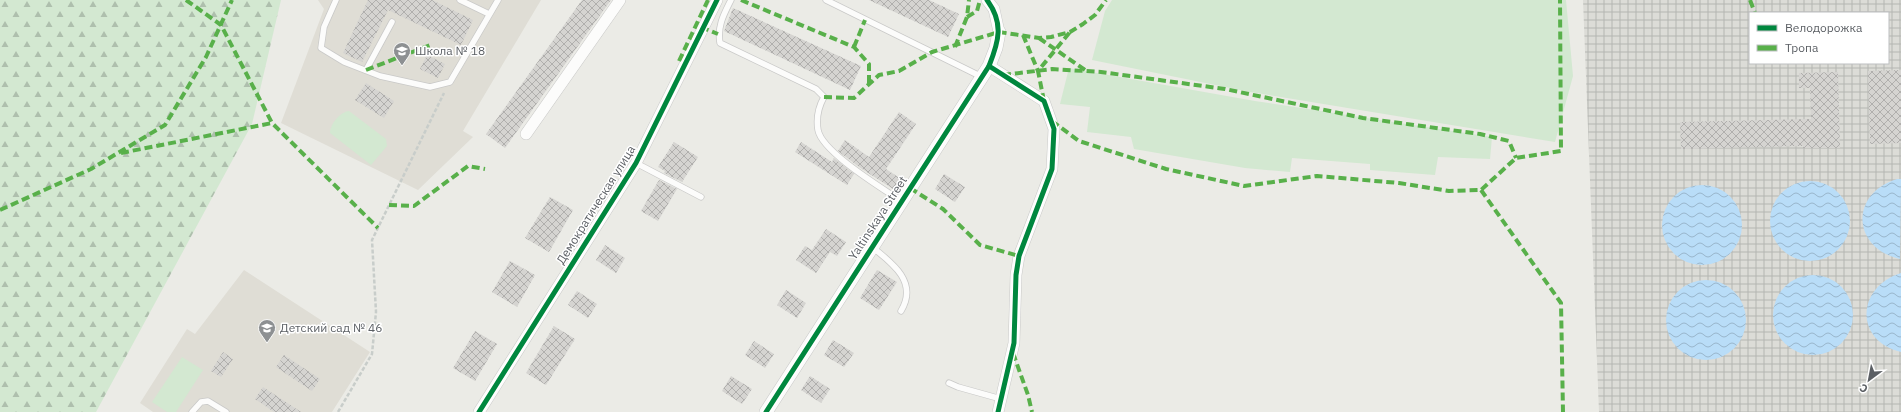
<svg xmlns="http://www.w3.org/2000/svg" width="1901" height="412" viewBox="0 0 1901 412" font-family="'IBM Plex Sans',sans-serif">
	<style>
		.industrial { fill: url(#industrial-grid); fill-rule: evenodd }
		.education { fill: #dfddd5 }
		.forest { fill: url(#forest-firs) }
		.garden { fill: #d3e8d1 }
		.water { fill: url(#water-waves) }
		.building { fill: url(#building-cross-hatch) }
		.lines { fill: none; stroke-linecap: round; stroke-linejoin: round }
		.service-casing { stroke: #c9c9c8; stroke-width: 7 }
		.minor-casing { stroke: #c9c9c8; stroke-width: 12 }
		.tertiary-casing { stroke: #c9c9c8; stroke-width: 14 }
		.path { stroke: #c8cdca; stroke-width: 2.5; stroke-dasharray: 4 2; stroke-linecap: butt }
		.service { stroke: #fcfcfb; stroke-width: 5.5 }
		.minor { stroke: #fcfcfb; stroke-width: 11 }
		.tertiary { stroke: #fcfcfb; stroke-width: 13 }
		.quiet { stroke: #58b04a; stroke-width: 4; stroke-dasharray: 8 4; stroke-linecap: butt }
		.cycleway-casing { stroke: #fff; stroke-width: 8 }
		.cycleway { stroke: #00873e; stroke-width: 5 }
		.labels { text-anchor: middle; stroke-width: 3; stroke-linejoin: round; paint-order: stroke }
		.poi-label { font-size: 12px; fill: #5b5f64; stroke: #fff; text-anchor: start }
		.street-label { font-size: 12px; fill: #5b5f64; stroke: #fff }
	</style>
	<defs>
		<pattern id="industrial-grid" width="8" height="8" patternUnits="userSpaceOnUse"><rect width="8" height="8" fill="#dcdcd7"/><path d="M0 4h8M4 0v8" fill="none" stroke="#b5b6b2"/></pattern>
		<pattern id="forest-firs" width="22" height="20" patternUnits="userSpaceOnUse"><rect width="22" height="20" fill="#d3e8d1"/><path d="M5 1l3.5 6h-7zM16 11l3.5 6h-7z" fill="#aebfad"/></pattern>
		<pattern id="water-waves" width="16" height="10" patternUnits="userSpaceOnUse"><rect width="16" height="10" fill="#b9ddf8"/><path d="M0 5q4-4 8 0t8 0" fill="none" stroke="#99b6cc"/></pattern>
		<pattern id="building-cross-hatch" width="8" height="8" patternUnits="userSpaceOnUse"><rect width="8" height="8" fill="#d5d4d1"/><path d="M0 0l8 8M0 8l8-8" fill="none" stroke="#b0afad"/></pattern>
	</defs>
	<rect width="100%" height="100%" fill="#ebebe6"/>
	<path class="industrial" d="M1583,0h318v412h-302zM1750,13h138v50h-138z"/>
	<g class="education">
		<polygon points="318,0 541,0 463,131 473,137 418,190 281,123 324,9"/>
		<polygon points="244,270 370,352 332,412 153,412 140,403 187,329 195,334"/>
	</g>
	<polygon class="forest" points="0,0 281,0 252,124 96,412 0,412"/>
	<g class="garden">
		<polygon points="1112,0 1566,0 1573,76 1555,142 1250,92 1092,60 1105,11"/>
		<polygon points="1069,68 1255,101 1492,137 1490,159 1438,157 1435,175 1370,170 1370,164 1292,158 1290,172 1245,168 1134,149 1131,137 1087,132 1090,107 1060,104"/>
		<path d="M349,111l37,28 1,7 -16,19 -41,-32c0,-9 10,-21 19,-22z"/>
		<polygon points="182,357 203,370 176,412 167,412 152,402"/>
	</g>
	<g class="water">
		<path d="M1897,179h4l-1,80c-48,-11 -51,-65 -3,-80z"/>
		<circle cx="1810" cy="221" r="40"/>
		<circle cx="1702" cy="225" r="40"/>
		<path d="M1901,273v79c-47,-11 -45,-65 0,-79z"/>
		<circle cx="1813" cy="315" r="40"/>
		<circle cx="1706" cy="320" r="40"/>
	</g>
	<g class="building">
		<polygon points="368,0 432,0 473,20 461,45 388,10 362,62 343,53"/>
		<polygon points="582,0 611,0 505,148 486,134"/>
		<polygon points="869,0 929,0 959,14 948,37"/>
		<polygon points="733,8 861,66 850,90 724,31"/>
		<polygon points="427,55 445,64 438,78 420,69"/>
		<polygon points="1901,70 1901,143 1870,144 1868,71"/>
		<polygon points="1838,72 1840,148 1803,148 1803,146 1681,149 1680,122 1811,119 1810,88 1799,88 1799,73"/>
		<polygon points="366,83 394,101 384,118 355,100"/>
		<polygon points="899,112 916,124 886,169 901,179 893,189 859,167 838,151 845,140 869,157"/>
		<polygon points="674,142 698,157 682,182 664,173 665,171 658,167"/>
		<polygon points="801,142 832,162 834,158 854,174 847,185 795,152"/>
		<polygon points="944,174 965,187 955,202 935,189"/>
		<polygon points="659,180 677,189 658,221 641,211"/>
		<polygon points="550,197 573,210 549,252 525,238"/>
		<polygon points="826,229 846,242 837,256 830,252 816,273 796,260 805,246 812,250"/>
		<polygon points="605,245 625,258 616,273 596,260"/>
		<polygon points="510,261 535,275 517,307 492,292"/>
		<polygon points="877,270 897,282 879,310 860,298"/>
		<polygon points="786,290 806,303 797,318 777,305"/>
		<polygon points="577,291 597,304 588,318 568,305"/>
		<polygon points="554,326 575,339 546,385 526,373"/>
		<polygon points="475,331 497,344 475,381 453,368"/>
		<polygon points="833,340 854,353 844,367 824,355"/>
		<polygon points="754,341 774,354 765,368 745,355"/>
		<polygon points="223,352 233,359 221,377 211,371"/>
		<polygon points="284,355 320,379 312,391 276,367"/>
		<polygon points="731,376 752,389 742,404 722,391"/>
		<polygon points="810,376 830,389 821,403 801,390"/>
		<polygon points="263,387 301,412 274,412 255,399"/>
	</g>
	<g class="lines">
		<defs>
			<g id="service">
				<polyline points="336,0 324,27 321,48 344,62 380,76 430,87 450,82 498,0"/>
				<polyline points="460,0 489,14"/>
				<path d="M731,0c-7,14 -14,26 -11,43l96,46 8,8c-5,9 -8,21 -6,33 4,22 64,58 83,71"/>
				<polyline points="826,0 982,77"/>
				<polyline points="366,70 392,22"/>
				<polyline points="636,163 701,197"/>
				<path d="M872,247c22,17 46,36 29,64"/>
				<polyline points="949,383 958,387 1001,399"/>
				<polyline points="192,412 201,402 208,401 226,412"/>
			</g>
			<g id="minor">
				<polyline points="987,0 994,9 999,32"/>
				<polyline points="989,66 1044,101 1054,129 1052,169 1019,256 1016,275 1014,343 998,412"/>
				<polyline points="526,134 620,0"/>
				<polyline points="479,412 636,163 717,0"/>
			</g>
			<polyline id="tertiary" points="766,412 989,66 996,48 999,32"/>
		</defs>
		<use href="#service" class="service-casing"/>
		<use href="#minor" class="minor-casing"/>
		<use href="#tertiary" class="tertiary-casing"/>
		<polyline class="path" points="338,412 372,354 376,312 372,240 444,93"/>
		<use href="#service" class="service"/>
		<use href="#minor" class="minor"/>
		<use href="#tertiary" class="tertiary"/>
		<g class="quiet">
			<polyline points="186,0 221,25 272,123 378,228"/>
			<polyline points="741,0 854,47 869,64 869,84"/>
			<polyline points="1750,0 1755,13"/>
			<polyline points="967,17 977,11 980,0"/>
			<polyline points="701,27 718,34"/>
			<polyline points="1023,35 1038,71"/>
			<polyline points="1039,38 1085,70"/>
			<polyline points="854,47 865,20"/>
			<polyline points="955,47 967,17 969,0"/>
			<polyline points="679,61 708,0"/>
			<polyline points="366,70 433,44"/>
			<polyline points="1003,75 1052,69 1101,72 1225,89 1363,118 1480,134 1509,141 1516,158"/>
			<polyline points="824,97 854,98 879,75 899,71 932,52 999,32 1039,38 1051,37 1070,32 1083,24 1095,15 1106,0"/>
			<polyline points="1044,101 1038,71 1070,32"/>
			<polyline points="1052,121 1079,141 1166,169 1244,186 1317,176 1399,183 1449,191 1481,190 1516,158 1561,151 1560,0"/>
			<polyline points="121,153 272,123"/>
			<polyline points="910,188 943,209 980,245 1019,256"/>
			<polyline points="1481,190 1561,303 1563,412"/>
			<polyline points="389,205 414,206 468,166 485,169"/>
			<polyline points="0,210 91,169 165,125 206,57 232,0"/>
			<polyline points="1013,353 1028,395 1032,412"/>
		</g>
		<defs>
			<g id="cycleway">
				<polyline points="989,66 1044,101 1054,129 1052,169 1019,256 1016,275 1014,343 998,412"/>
				<polyline points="479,412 636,163 717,0"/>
				<path d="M766,412l223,-346c10,-25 15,-43 -2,-66"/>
			</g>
		</defs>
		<use href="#cycleway" class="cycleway-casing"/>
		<use href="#cycleway" class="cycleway"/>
	</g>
	<defs>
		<symbol id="school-pin" viewBox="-11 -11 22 30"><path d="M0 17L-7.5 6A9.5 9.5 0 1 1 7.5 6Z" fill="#8d9092" stroke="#fff"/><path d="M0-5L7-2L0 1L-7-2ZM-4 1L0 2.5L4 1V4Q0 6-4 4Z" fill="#fff"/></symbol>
	</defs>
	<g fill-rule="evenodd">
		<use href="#school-pin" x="392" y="41" width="20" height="27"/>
		<use href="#school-pin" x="257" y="318" width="20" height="27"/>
	</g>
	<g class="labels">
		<g class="poi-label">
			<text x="415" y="55">Школа № 18</text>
			<text x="280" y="332">Детский сад № 46</text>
		</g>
		<g class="street-label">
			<text transform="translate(596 205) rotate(-58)" y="4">Демократическая улица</text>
			<text transform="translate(878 218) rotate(-57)" y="4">Yaltinskaya Street</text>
		</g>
	</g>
	<rect x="1749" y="12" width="140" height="52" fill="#ffffff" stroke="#bdbfc1"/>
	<rect x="1757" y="25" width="20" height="6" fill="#00873e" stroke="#bdbfc1"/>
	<text x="1785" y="32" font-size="12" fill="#5b5f64">Велодорожка</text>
	<rect x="1757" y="45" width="20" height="6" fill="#58b04a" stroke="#bdbfc1"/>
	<text x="1785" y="52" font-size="12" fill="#5b5f64">Тропа</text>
	<g transform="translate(1869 380) rotate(212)" stroke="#ffffff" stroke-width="3" paint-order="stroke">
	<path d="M0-3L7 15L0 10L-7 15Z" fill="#5b5f64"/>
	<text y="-6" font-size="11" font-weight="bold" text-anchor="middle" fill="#5b5f64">С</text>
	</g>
</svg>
